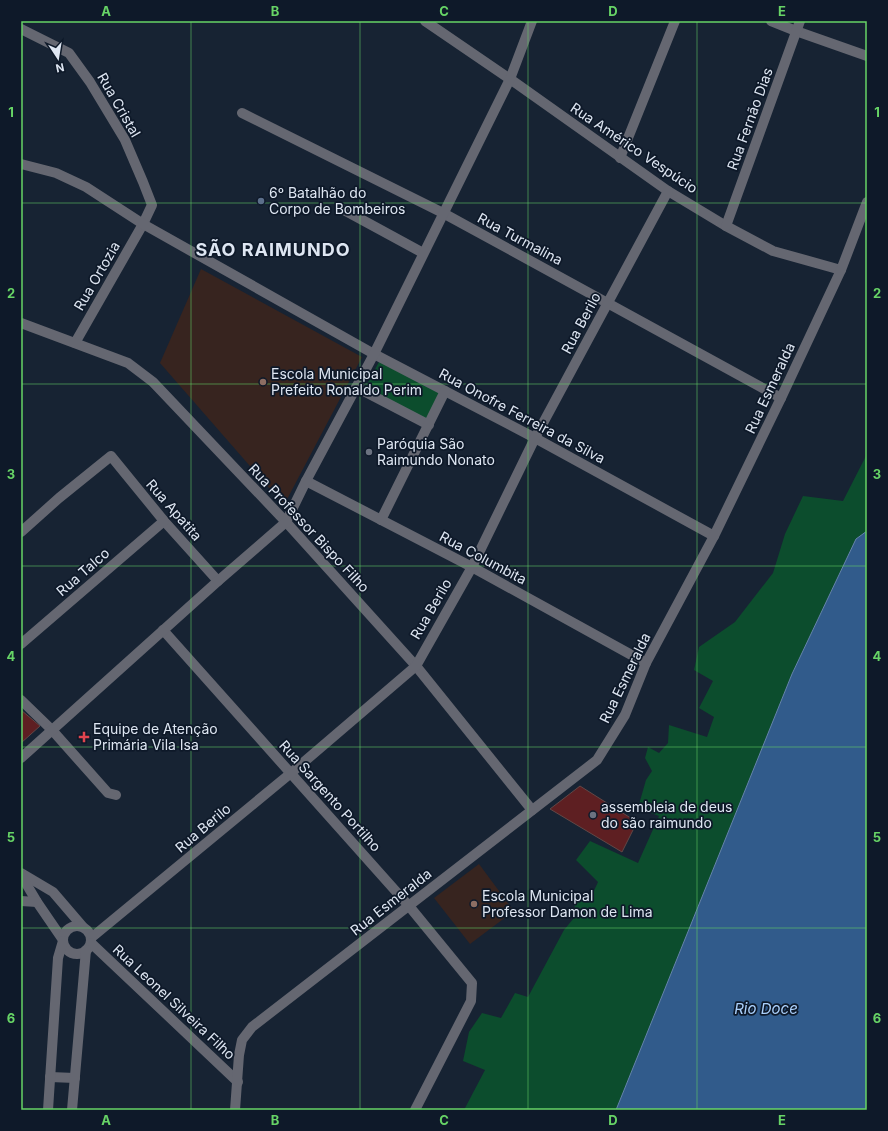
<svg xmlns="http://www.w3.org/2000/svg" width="888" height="1131" viewBox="0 0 888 1131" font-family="Inter,sans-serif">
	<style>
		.education { fill: #37241f }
		.green { fill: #0c4d2d }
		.water { fill: #315b8b; stroke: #6585aa }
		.building { fill: #5e1f22; stroke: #614746 }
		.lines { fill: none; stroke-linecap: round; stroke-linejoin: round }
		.minor { stroke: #656771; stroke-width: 10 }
		.grid { fill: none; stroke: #67d466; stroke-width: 1; stroke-opacity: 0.55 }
		.service-dot { fill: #5c6f8a; stroke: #0e1929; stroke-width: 1.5 }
		.education-dot { fill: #8d6e63; stroke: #0e1929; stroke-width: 1.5 }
		.worship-dot { fill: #6b7280; stroke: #0e1929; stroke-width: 1.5 }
		.health-dot { fill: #e0444e; stroke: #0e1929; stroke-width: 1.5 }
		.labels { text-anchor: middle; stroke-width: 3.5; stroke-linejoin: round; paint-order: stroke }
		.street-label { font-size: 14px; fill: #dee6f2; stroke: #0e1929 }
		.poi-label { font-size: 14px; fill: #dee6f2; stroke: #0e1929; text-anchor: start }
		.water-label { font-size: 15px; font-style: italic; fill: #abd0fb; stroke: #0e1929 }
		.district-label { font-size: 18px; font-weight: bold; letter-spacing: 1px; fill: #dee6f2; stroke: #0e1929 }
		.neatline { fill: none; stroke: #67d466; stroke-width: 1.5 }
		.grid-label { font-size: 13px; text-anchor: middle; font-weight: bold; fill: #67d466 }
	</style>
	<rect width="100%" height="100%" fill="#172333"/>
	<g class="education">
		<polygon points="201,269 362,357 284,505 160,363"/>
		<polygon points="479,864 514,911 470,944 434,898"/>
	</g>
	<g class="green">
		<polygon points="380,360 443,392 428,422 365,388"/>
		<polygon points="867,454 867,531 856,539 792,674 616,1110 464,1110 485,1070 463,1061 469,1032 482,1013 501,1018 515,993 528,997 564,930 578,913 572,901 592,895 598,882 576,860 590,841 638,863 659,816 638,808 646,780 652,771 645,758 648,747 659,753 668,743 669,725 707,737 714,717 699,708 713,681 694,670 699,647 735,622 773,573 785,534 803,496 843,501"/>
	</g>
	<polygon class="water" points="867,531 867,1110 616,1110 792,674 856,539"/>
	<g class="building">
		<polygon points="21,710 40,726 21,743"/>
		<polygon points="580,786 637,822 622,852 550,809"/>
	</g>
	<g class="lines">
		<g class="minor">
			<polyline points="425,21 510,79 668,191 726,226 773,251 841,270"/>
			<polyline points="771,21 796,31 867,56"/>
			<polyline points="21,29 69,53 90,82 125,140 143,182 152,205 143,224 75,343"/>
			<polyline points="242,113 443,213 781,398"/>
			<polyline points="620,158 675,21"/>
			<polyline points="21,164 56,173 86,187 143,224 374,354 535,438 714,536"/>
			<polyline points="344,210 423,253"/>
			<polyline points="726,226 800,21"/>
			<polyline points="21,323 128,363 153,382 286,522 416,666 532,810"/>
			<polyline points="356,387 429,425"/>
			<polyline points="306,481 472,567 646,663"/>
			<polyline points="381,520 445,391"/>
			<polyline points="21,532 59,498 111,456 164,521 218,581"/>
			<polyline points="163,630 409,906 472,983 471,1001 415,1110"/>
			<polyline points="21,644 164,521"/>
			<polyline points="21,700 52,730 108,793 116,795"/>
			<polyline points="21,758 218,581 286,522 306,481 374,354 510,79 532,21"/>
			<polyline points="21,873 53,892 83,927"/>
			<polyline points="21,875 37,902 63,940"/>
			<polyline points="21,901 37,902"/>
			<circle cx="77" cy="940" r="14"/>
			<polyline points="91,938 291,773 416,666 472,567 535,438 668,191"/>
			<polyline points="91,943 238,1082"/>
			<polyline points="50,1077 75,1078"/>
			<polyline points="48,1110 58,958 63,941"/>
			<polyline points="72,1110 86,950"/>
			<polyline points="235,1110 239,1055 242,1040 252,1027 597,760 625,715 646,663 714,536 781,398 841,270 867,202"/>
		</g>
	</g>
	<path class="grid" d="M191,21v1089M360,21v1089M528,21v1089M697,21v1089M21,203h846M21,384h846M21,566h846M21,747h846M21,928h846"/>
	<circle class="service-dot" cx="261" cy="201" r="4"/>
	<g class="education-dot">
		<circle cx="263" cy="382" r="4"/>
		<circle cx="474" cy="904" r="4"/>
	</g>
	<g class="worship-dot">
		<circle cx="369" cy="452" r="4"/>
		<circle cx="593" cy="815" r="4"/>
	</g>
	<path class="health-dot" d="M82 731h4v4h4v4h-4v4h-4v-4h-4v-4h4z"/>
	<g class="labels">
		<g class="street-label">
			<text transform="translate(119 105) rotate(60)" y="5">Rua Cristal</text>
			<text transform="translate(750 119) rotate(-70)" y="5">Rua Fernão Dias</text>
			<text transform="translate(634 148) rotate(34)" y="5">Rua Américo Vespúcio</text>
			<text transform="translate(520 239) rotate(28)" y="5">Rua Turmalina</text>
			<text transform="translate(97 276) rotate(-60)" y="5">Rua Ortozia</text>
			<text transform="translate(581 323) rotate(-62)" y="5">Rua Berilo</text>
			<text transform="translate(770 388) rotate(-65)" y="5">Rua Esmeralda</text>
			<text transform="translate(522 416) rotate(28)" y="5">Rua Onofre Ferreira da Silva</text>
			<text transform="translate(174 510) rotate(49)" y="5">Rua Apatita</text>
			<text transform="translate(309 528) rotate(47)" y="5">Rua Professor Bispo Filho</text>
			<text transform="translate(483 558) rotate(28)" y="5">Rua Columbita</text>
			<text transform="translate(83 572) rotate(-41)" y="5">Rua Talco</text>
			<text transform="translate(431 609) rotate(-60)" y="5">Rua Berilo</text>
			<text transform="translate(625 678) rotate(-64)" y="5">Rua Esmeralda</text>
			<text transform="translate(330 796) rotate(48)" y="5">Rua Sargento Portilho</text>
			<text transform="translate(203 828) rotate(-40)" y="5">Rua Berilo</text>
			<text transform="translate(391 902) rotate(-38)" y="5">Rua Esmeralda</text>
			<text transform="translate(174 1002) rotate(43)" y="5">Rua Leonel Silveira Filho</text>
		</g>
		<g class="poi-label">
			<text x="269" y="198">6º Batalhão do<tspan x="269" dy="16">Corpo de Bombeiros</tspan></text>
			<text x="271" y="379">Escola Municipal<tspan x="271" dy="16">Prefeito Ronaldo Perim</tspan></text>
			<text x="377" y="449">Paróquia São<tspan x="377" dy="16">Raimundo Nonato</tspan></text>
			<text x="93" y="734">Equipe de Atenção<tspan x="93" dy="16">Primária Vila Isa</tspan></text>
			<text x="601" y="812">assembleia de deus<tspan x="601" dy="16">do são raimundo</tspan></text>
			<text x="482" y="901">Escola Municipal<tspan x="482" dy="16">Professor Damon de Lima</tspan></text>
		</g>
		<g class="water-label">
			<text x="766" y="1014">Rio Doce</text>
		</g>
		<g class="district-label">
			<text x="273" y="256">SÃO RAIMUNDO</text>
		</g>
	</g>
	<rect width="888" height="1131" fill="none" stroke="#0e1929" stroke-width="44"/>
	<g transform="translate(58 58) rotate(168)" stroke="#0e1929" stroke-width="3" paint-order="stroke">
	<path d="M0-3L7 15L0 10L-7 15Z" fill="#dee6f2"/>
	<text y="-6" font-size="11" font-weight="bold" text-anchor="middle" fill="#dee6f2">N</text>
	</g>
	<rect x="22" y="22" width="844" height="1087" class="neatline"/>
	<g class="grid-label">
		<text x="106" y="16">A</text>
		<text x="275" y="16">B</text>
		<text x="444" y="16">C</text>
		<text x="613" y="16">D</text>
		<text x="782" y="16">E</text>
		<text x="11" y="117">1</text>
		<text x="877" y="117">1</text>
		<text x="11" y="298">2</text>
		<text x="877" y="298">2</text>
		<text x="11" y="479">3</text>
		<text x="877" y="479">3</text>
		<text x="11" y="661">4</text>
		<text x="877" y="661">4</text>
		<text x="11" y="842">5</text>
		<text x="877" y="842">5</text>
		<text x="11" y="1023">6</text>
		<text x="877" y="1023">6</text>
		<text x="106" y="1125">A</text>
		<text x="275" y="1125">B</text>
		<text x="444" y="1125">C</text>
		<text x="613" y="1125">D</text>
		<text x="782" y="1125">E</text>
	</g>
</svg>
